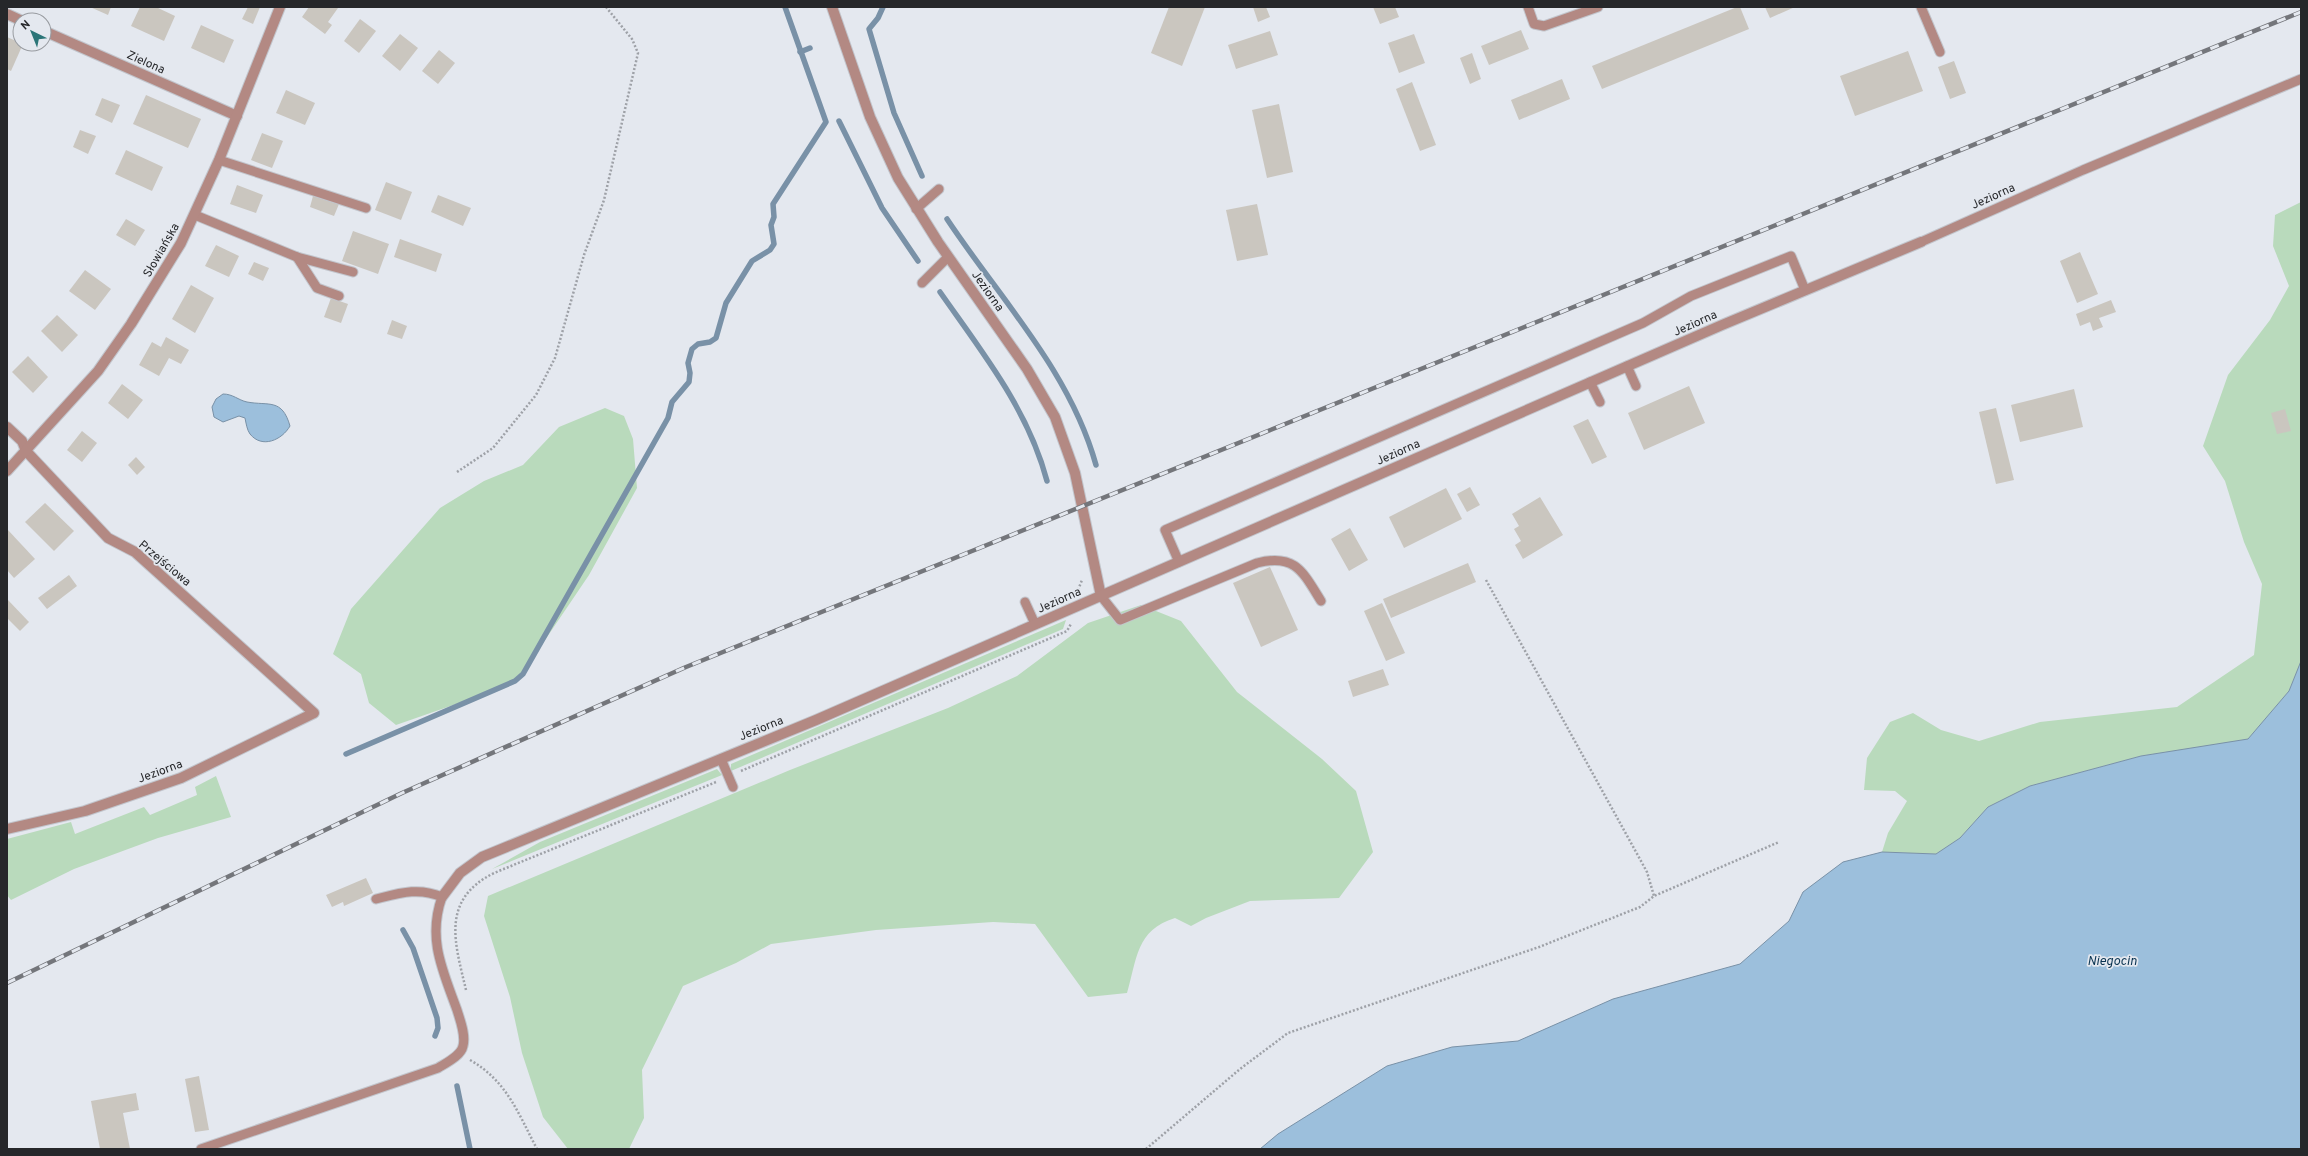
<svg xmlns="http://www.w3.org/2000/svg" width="2308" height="1156" viewBox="0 0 2308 1156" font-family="Overpass,sans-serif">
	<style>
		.green { fill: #b9dabc }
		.water { fill: #9cbfdc; stroke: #7991a7 }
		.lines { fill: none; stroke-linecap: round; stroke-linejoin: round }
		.stream { stroke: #7991a7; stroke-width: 5.5 }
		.building { fill: #cac6bf }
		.service-casing { stroke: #c2c5cc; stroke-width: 11 }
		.minor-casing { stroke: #c2c5cc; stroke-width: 12 }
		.path { stroke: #9ea1a7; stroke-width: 2.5; stroke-dasharray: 2 2; stroke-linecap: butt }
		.service { stroke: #b38983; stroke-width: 9 }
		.minor { stroke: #b38983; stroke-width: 10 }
		.rail-casing { stroke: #74767b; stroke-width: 4.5 }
		.rail { stroke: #e4e8ef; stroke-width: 3; stroke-dasharray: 9; stroke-linecap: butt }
		.labels { text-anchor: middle; stroke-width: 3.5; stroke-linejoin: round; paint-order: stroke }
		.street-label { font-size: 12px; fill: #26272a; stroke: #e4e8ef }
		.water-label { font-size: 13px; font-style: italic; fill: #0a3452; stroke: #e4e8ef }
	</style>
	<rect width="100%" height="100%" fill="#e4e8ef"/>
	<g class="green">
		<polygon points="2301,202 2301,673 2297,671 2289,691 2248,740 2141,756 2030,786 1988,807 1960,838 1936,854 1882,852 1888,833 1907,801 1895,791 1864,790 1867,758 1890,722 1913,713 1941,730 1979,741 2040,722 2177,707 2254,655 2262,584 2244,542 2225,481 2203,446 2228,375 2270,320 2289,286 2273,246 2275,215"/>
		<polygon points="605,408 624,416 633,439 637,488 589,575 520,677 482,695 396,725 369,703 361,674 333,654 351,609 440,508 484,481 523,465 559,427"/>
		<path d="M1141,605l40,16 56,71 85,67 34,32 17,61 -34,46 -89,3 -44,17 -15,8 -16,-8c-39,12 -38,41 -48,75l-39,4 -53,-73 -42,-2 -117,8 -105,14 -35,19 -53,23 -41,84 2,48 -15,31h-61l-25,-32 -21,-64 -12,-56 -26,-81 4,-20 302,-126 158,-62 69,-32 71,-53z"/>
		<polygon points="1066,620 1063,629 731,771 731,764"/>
		<polygon points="717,769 722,775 492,869 540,842"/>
		<polygon points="216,776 231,817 158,838 74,869 11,900 7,895 7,839 71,822 75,834 144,807 150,815 197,795 195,787"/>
	</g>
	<g class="water">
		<path d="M223,394c10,0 15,6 24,8 22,4 35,-4 43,24 -8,14 -28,23 -40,8 -3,-4 -4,-11 -5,-16l-6,-2 -16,6 -9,-5 -2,-10 4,-8z"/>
		<polygon points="2301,661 2301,1149 1260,1149 1278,1134 1387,1066 1452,1047 1518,1041 1613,999 1740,964 1789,921 1803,892 1843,862 1882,852 1936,854 1960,838 1988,807 2030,786 2141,756 2248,739 2289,691"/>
	</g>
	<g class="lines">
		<g class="stream">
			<polyline points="883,7 878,18 869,29 894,113 922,176"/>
			<polyline points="800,52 810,48"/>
			<polyline points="839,121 882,208 918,261"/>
			<path d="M947,219c53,80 123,152 149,246"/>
			<path d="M940,292c42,60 88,117 107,189"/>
			<polyline points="346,754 515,681 523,674 668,418 672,402 689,382 690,373 688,363 692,349 698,344 710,342 716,338 726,303 752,261 770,250 774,244 771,225 774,217 773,204 826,122 785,7"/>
			<polyline points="403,930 413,948 437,1018 438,1028 435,1036"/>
			<polyline points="457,1086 470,1149"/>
		</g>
	</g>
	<g class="building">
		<polygon points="90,7 111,7 108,15"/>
		<polygon points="140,7 156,7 175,16 164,41 131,26"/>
		<polygon points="248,7 260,7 253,24 242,19"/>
		<polygon points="309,7 338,8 328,22 332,25 325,34 302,17"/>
		<polygon points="1169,7 1205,7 1182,66 1151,53"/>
		<polygon points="1253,7 1266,7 1270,17 1258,22"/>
		<polygon points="1373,7 1395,7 1399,17 1380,24"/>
		<polygon points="1737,7 1740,7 1749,29 1602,89 1592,66"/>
		<polygon points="1765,7 1795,7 1770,18"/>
		<polygon points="360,19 376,31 359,53 344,41"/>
		<polygon points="201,25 234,40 224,63 191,48"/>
		<polygon points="1521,30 1529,49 1489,65 1481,46"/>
		<polygon points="1270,31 1278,55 1236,69 1228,45"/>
		<polygon points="400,34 418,48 400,71 382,56"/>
		<polygon points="1414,34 1425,63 1399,73 1388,43"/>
		<polygon points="7,37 23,44 11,71 7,69"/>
		<polygon points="439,50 455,63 438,84 422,71"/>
		<polygon points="1908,51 1923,91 1855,116 1840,76"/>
		<polygon points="1472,53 1481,79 1470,84 1460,58"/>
		<polygon points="1954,61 1966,93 1950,99 1938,67"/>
		<polygon points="1562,79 1570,99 1519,120 1511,100"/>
		<polygon points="1412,82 1436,145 1420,151 1396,89"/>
		<polygon points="286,90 315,103 305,125 276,113"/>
		<polygon points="146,95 201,119 188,148 133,124"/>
		<polygon points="102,98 120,105 112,123 95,115"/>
		<polygon points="1279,104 1293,172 1267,178 1252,110"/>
		<polygon points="80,130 96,136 88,154 73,147"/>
		<polygon points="262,133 283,141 272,168 251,160"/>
		<polygon points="126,150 163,167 152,191 115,174"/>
		<polygon points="386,182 412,192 401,220 375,210"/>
		<polygon points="237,185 263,195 256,213 230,204"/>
		<polygon points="438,195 471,208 463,226 431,212"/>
		<polygon points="313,196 339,204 334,216 310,207"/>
		<polygon points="1257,204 1268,255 1237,261 1226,210"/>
		<polygon points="126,219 145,230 135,246 116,235"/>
		<polygon points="353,231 389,244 378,274 342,261"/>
		<polygon points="400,239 442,254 436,272 394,257"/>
		<polygon points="216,245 239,256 229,277 205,266"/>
		<polygon points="2080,252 2098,294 2077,303 2060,261"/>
		<polygon points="254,262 269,268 263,281 248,274"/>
		<polygon points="85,270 111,289 95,310 69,291"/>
		<polygon points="191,285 214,298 195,333 172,319"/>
		<polygon points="331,298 348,304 341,323 324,317"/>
		<polygon points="2111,300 2116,312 2099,318 2103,327 2093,331 2090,322 2080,326 2076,314"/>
		<polygon points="57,315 78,335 62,352 41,331"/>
		<polygon points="392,320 407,326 402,339 387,334"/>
		<polygon points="166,337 189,350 181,364 169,358 159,376 139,365 152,342 161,347"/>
		<polygon points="28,356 48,377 33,393 12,372"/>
		<polygon points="122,384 143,400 128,419 108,403"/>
		<polygon points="1689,386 1705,423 1644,450 1628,413"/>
		<polygon points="2074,389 2083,427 2020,442 2011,405"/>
		<polygon points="1996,408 2014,480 1996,484 1979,412"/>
		<polygon points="2285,409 2291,431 2277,434 2271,413"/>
		<polygon points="1588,419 1607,457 1592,464 1573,426"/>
		<polygon points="82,431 97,443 82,462 67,450"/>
		<polygon points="136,457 145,467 137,475 128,465"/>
		<polygon points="1470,487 1480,505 1467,512 1457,494"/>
		<polygon points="1446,488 1462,519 1404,548 1389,517"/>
		<polygon points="1540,497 1563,535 1523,559 1515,545 1521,541 1514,529 1519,526 1512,514"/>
		<polygon points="45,503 74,531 54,551 25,522"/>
		<polygon points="1350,528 1368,560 1349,571 1331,539"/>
		<polygon points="7,529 35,559 14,578 7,570"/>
		<polygon points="1468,563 1476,582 1391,618 1383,599"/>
		<polygon points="1270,567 1298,630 1261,647 1233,583"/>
		<polygon points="69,575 77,586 47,609 38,598"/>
		<polygon points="7,599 29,622 20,631 7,618"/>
		<polygon points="1382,603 1405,653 1386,661 1364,611"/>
		<polygon points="1383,669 1389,685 1353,697 1348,681"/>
		<polygon points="366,878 373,893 344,906 343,902 332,907 326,895"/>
		<polygon points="199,1076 209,1130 195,1132 185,1079"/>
		<polygon points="136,1093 139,1110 123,1113 130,1149 100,1149 91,1101"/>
	</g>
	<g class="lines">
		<defs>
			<g id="service">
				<polyline points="1528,7 1534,24 1544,26 1598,7"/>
				<polyline points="1921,7 1940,52"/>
				<polyline points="219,160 366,208"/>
				<polyline points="916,209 939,189"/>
				<polyline points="195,215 297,257 353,272"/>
				<polyline points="1921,242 2083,170 2301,79"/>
				<polyline points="297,257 317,288 339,296"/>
				<polyline points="922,283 948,257"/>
				<polyline points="1627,366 1636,386"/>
				<polyline points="1590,382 1600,402"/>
				<polyline points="1179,562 1165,530 1643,323 1691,296 1791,256 1805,290"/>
				<path d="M1101,596l19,24 137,-57c38,-10 46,9 64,38"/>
				<polyline points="1025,602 1035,624"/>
				<polyline points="721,759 733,787"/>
				<path d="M201,1149l237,-81c8,-5 23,-12 25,-22 3,-11 -3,-26 -6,-36 -14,-39 -30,-71 -15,-113 -23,-10 -42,-4 -66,2"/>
			</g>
			<g id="minor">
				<polyline points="832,7 870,117 898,178 938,242 1027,369 1055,417 1075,473 1101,596"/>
				<polyline points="7,14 20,20"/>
				<polyline points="44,31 237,116"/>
				<polyline points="7,427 22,441 26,451 108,538 135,552 314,713 181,778 85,811 7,829"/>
				<polyline points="7,471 98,371 131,324 181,243 219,160 280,7"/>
				<polyline points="442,897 460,873 482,857 816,720 1722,325 1921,242"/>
			</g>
		</defs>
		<use href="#service" class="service-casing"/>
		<use href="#minor" class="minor-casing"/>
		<g class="path">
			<polyline points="457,472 493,448 536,395 555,358 584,255 604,200 638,53 632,39 606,7"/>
			<polyline points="1486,580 1647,872 1654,896"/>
			<polyline points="1078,590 1082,580"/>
			<polyline points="741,771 1067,631 1071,624"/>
			<path d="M466,990c-11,-47 -26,-90 28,-117l222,-91"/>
			<path d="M470,1060c37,21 48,53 67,89"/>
			<polyline points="1146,1149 1240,1069 1288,1033 1539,947 1640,907 1654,896 1779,842"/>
		</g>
		<use href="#service" class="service"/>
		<use href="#minor" class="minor"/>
		<defs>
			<polyline id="rail" points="7,983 402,793 686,667 2301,12"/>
		</defs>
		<use href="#rail" class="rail-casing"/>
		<use href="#rail" class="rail"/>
	</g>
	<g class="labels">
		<g class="street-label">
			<text transform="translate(146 62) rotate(24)" y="4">Zielona</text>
			<text transform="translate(1993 196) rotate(-24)" y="4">Jeziorna</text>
			<text transform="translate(161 250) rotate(-60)" y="4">Słowiańska</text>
			<text transform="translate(988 291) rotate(55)" y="4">Jeziorna</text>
			<text transform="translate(1695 323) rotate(-24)" y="4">Jeziorna</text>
			<text transform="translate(1398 452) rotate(-24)" y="4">Jeziorna</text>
			<text transform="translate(165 563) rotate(40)" y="4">Przejściowa</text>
			<text transform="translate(1059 600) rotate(-24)" y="4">Jeziorna</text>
			<text transform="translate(761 728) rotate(-22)" y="4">Jeziorna</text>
			<text transform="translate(160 771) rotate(-20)" y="4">Jeziorna</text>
		</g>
		<g class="water-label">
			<text x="2112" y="965">Niegocin</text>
		</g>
	</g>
	<rect width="2308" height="1156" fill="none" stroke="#26272a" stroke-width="16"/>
	<g transform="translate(32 32) rotate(317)"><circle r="19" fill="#e4e8ef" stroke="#989ba0"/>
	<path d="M0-3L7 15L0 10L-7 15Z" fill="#2b7578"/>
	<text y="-6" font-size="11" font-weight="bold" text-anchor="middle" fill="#26272a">N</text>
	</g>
</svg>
